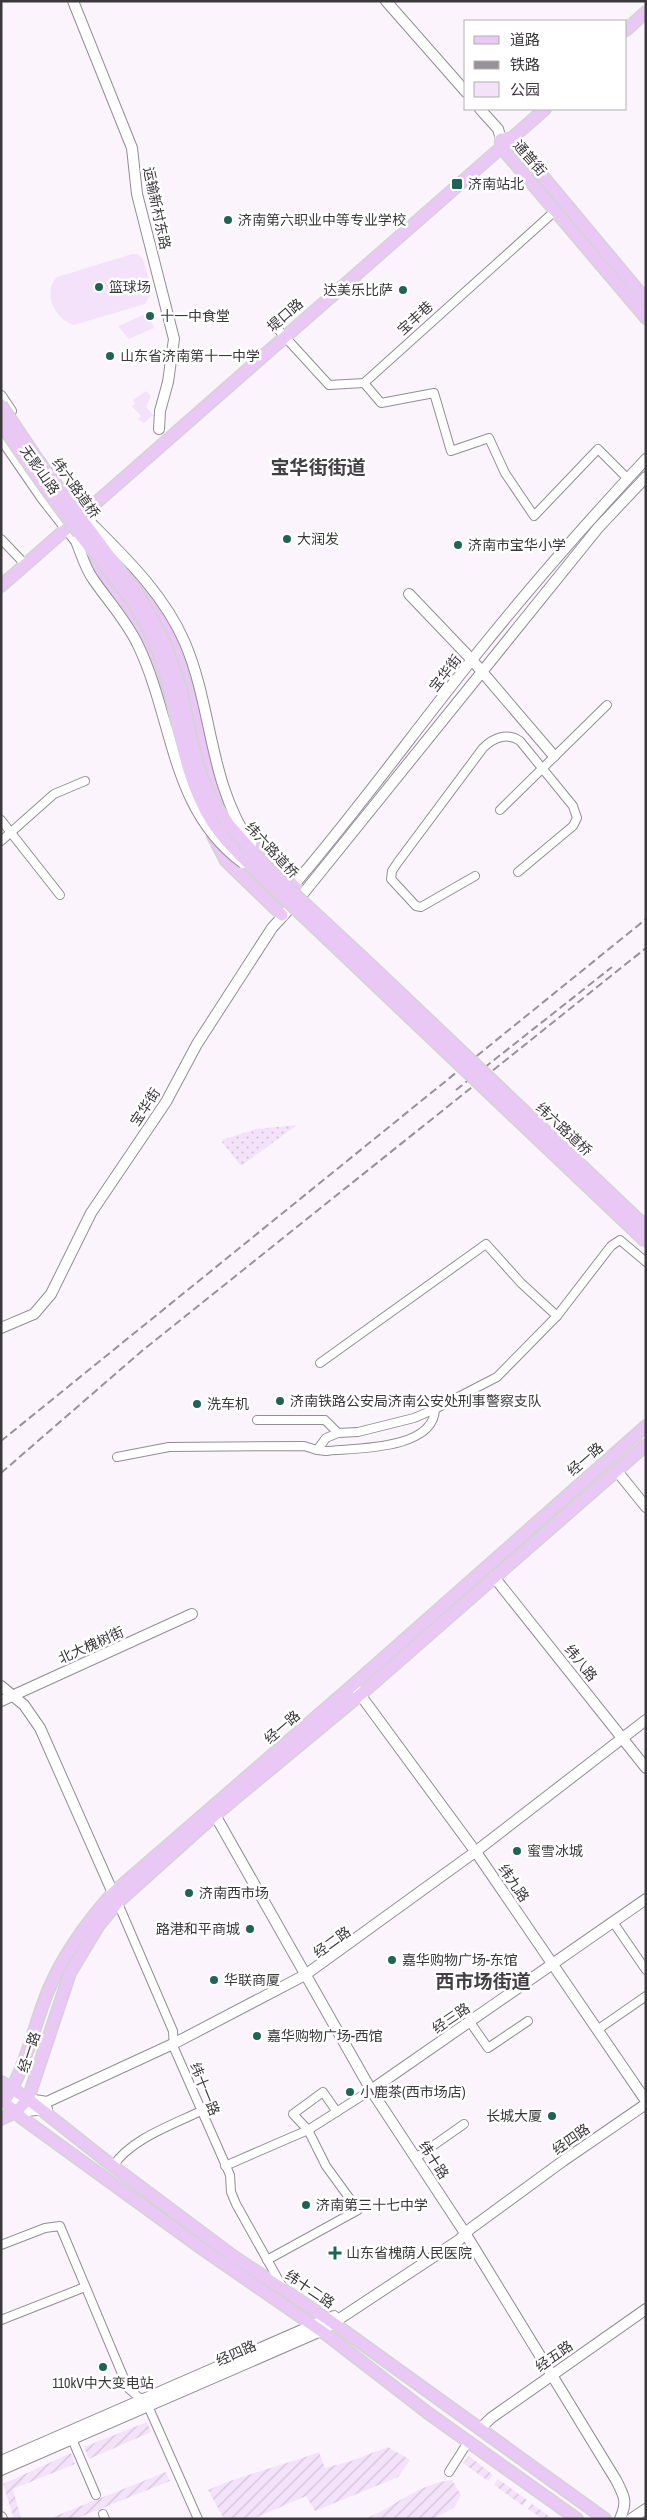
<svg xmlns="http://www.w3.org/2000/svg" width="647" height="2520" viewBox="0 0 647 2520" font-family="'Archivo Narrow','Noto Sans SC',sans-serif">
	<style>
		.grass { fill: url(#grass-dots) }
		.park { fill: #f4e2fa }
		.garden { fill: url(#garden-furrows) }
		.lines { fill: none; stroke-linecap: round; stroke-linejoin: round }
		.street-casing { stroke: #938d95; stroke-width: 10 }
		.secondary-casing { stroke: #938d95; stroke-width: 12 }
		.primary-casing { stroke: #d4d3d4; stroke-width: 14 }
		.street { stroke: #fff; stroke-width: 8 }
		.secondary { stroke: #fff; stroke-width: 10 }
		.primary { stroke: #eac8f5; stroke-width: 11 }
		.rail { stroke: #979298; stroke-width: 2; stroke-dasharray: 8 4; stroke-linecap: butt }
		.secondary-bridge-casing { stroke: #938d95; stroke-width: 12; stroke-linecap: butt }
		.primary-bridge-casing { stroke: #d4d3d4; stroke-width: 14; stroke-linecap: butt }
		.secondary-bridge { stroke: #fff; stroke-width: 10 }
		.primary-bridge { stroke: #eac8f5; stroke-width: 11 }
		.poi-dot { fill: #1e6354; stroke: #fff; stroke-width: 2 }
		.labels { text-anchor: middle; stroke-width: 5; stroke-linejoin: round; paint-order: stroke }
		.street-label { font-size: 14px; fill: #3b383c; stroke: #fff }
		.poi-label { font-size: 14px; fill: #3b383c; stroke: #fff; text-anchor: start }
		.district-label { font-size: 19px; font-weight: bold; fill: #443f46; stroke: #fff }
	</style>
	<defs>
		<pattern id="grass-dots" width="8" height="8" patternUnits="userSpaceOnUse" patternTransform="scale(1.25)"><rect width="8" height="8" fill="#f4e2fa"/><path d="M2 2h.1M6 6h.1" fill="none" stroke="#d2c3d7" stroke-width="1.8" stroke-linecap="round"/></pattern>
		<pattern id="garden-furrows" width="10" height="10" patternUnits="userSpaceOnUse" patternTransform="scale(1.25)"><rect width="10" height="10" fill="#f4e2fa"/><path d="M-1 1l2-2M0 10L10 0M9 11l2-2" fill="none" stroke="#d2c3d7"/></pattern>
	</defs>
	<rect width="100%" height="100%" fill="#fbf4fd"/>
	<polygon class="grass" points="297,1125 241,1166 222,1142 222,1140 256,1129"/>
	<g class="park">
		<path d="M132,254h6l5,5 9,33 -7,12 -71,21c-20,-6 -32,-33 -17,-48z"/>
		<polygon points="148,313 154,328 129,339 118,326"/>
		<polygon points="146,391 151,396 146,407 153,415 144,423 138,419 141,416 132,406 135,404 133,400"/>
	</g>
	<g class="garden">
		<polygon points="147,2422 151,2432 89,2459 84,2447"/>
		<path d="M388,2447l22,13 -12,17 -83,34 -9,-15 -53,23h-29l-16,-29c36,-16 74,-24 111,-38l6,16 26,-7z"/>
		<polygon points="71,2453 75,2464 13,2489 21,2519 14,2519 3,2484"/>
		<polygon points="469,2456 493,2475 488,2481 463,2463"/>
		<polygon points="166,2472 170,2481 75,2519 48,2519"/>
		<polygon points="498,2479 527,2500 523,2506 494,2485"/>
		<path d="M452,2480l9,15 -7,13 -22,11h-67c29,-12 55,-36 87,-39z"/>
		<polygon points="532,2504 552,2518 552,2519 543,2519 528,2509"/>
	</g>
	<g class="lines">
		<defs>
			<g id="street">
				<polyline points="275,326 329,385 364,383 555,211"/>
				<polyline points="364,383 381,403 434,393 451,451 489,438 505,473 534,516 598,449 628,479"/>
				<polyline points="1,539 21,560"/>
				<polyline points="500,810 607,705"/>
				<polyline points="1,820 60,895"/>
				<polyline points="1,841 54,794 85,781"/>
				<path d="M475,876l-54,31 -5,-1 -25,-27 1,-8 6,-9 85,-114c10,-10 24,-16 37,-7l53,65 4,12 -4,8 -55,46"/>
				<polyline points="320,1363 486,1244 521,1283 557,1316"/>
				<polyline points="257,1420 325,1420 338,1433"/>
				<path d="M317,1450l9,1c30,-3 108,-1 109,-42l62,-32 60,-61 54,-70 9,-6 26,22"/>
				<polyline points="117,1457 169,1447 304,1446 317,1450 326,1438 338,1433 358,1432 414,1418 435,1409"/>
				<polyline points="117,1901 173,2031 174,2048 230,2175 231,2192 236,2204 283,2288"/>
				<polyline points="613,1922 646,1970"/>
				<polyline points="470,2022 488,2048 528,2021"/>
				<polyline points="597,2030 646,1996"/>
				<polyline points="417,2157 464,2124"/>
				<path d="M113,2166c18,-27 59,-41 88,-55"/>
				<polyline points="225,2166 308,2130 371,2090"/>
				<polyline points="1,2245 45,2228 60,2226 128,2388 143,2401"/>
				<polyline points="267,2260 358,2210 326,2166 308,2130 293,2114 323,2092 337,2112"/>
				<polyline points="1,2320 85,2287"/>
				<polyline points="148,2406 198,2519"/>
				<polyline points="72,2439 96,2495"/>
				<polyline points="449,2472 468,2442"/>
				<polyline points="103,2514 105,2519"/>
			</g>
			<g id="secondary">
				<polyline points="73,1 132,148 137,194 174,339 168,382 160,411 159,429"/>
				<polyline points="386,1 466,92"/>
				<polyline points="480,109 498,129 501,139"/>
				<polyline points="1,396 11,411"/>
				<polyline points="1,438 43,499 76,541"/>
				<polyline points="409,594 472,660 554,756"/>
				<path d="M291,891l2,-5c66,-77 123,-157 186,-235 53,-66 109,-130 167,-192"/>
				<polyline points="1,1328 34,1314 51,1294 91,1213 166,1102 197,1044 272,928 302,895 598,528 646,477"/>
				<polyline points="617,1471 646,1507"/>
				<polyline points="494,1577 646,1768"/>
				<polyline points="1,1686 24,1705 40,1728 113,1893"/>
				<polyline points="356,1689 478,1855 646,2101"/>
				<polyline points="1,1701 192,1614"/>
				<path d="M215,1815l156,275 94,143 151,247c8,16 12,21 4,39"/>
				<polyline points="371,2090 646,1899"/>
				<polyline points="5,2101 28,2099 47,2102 175,2043 305,1975 475,1852 646,1720"/>
				<polyline points="16,2112 47,2109"/>
				<polyline points="480,2429 491,2418 646,2309"/>
				<polyline points="1,2461 334,2316"/>
				<polyline points="1,2470 321,2331 459,2240 470,2229 563,2161 646,2104"/>
				<polyline points="1,2517 2,2519"/>
				<polyline points="631,2519 646,2509"/>
			</g>
			<g id="primary">
				<polyline points="626,30 646,12"/>
				<polyline points="646,300 515,143 510,139 501,139 501,147 646,318"/>
				<polyline points="78,542 130,609 141,632 165,707"/>
				<polyline points="111,549 147,594 175,646 214,783 231,820 296,888"/>
				<polyline points="1,586 545,109"/>
				<polyline points="213,836 226,861 282,915"/>
				<polyline points="1,2082 28,2099 110,2164 233,2256 329,2320 605,2519"/>
				<path d="M5,2101c21,-34 28,-73 43,-110 15,-36 39,-69 65,-98l240,-208 293,-259"/>
				<polyline points="10,2107 22,2118 204,2250 327,2335 428,2413 577,2519"/>
				<polyline points="1,2119 16,2112 28,2099 70,1973 99,1925 118,1902 215,1815 361,1694 646,1445"/>
			</g>
		</defs>
		<use href="#street" class="street-casing"/>
		<use href="#secondary" class="secondary-casing"/>
		<use href="#primary" class="primary-casing"/>
		<use href="#street" class="street"/>
		<use href="#secondary" class="secondary"/>
		<use href="#primary" class="primary"/>
		<g class="rail">
			<polyline points="456,1090 612,967"/>
			<polyline points="1,1441 646,919"/>
			<polyline points="1,1473 143,1350 646,948"/>
		</g>
		<defs>
			<g id="secondary-bridge">
				<path d="M92,524c35,35 73,72 93,119 28,66 23,138 66,201"/>
				<path d="M76,541c5,12 9,27 17,38 15,22 33,41 45,66 36,75 32,165 105,218"/>
			</g>
			<g id="primary-bridge">
				<polyline points="1,405 35,456 141,599 165,643 181,689 191,739 202,778 213,802 229,825 272,873 374,968 646,1227"/>
				<path d="M1,424c27,40 54,79 84,117 22,28 48,57 64,89 30,60 26,132 62,190 14,22 35,41 53,59l382,363"/>
			</g>
		</defs>
		<use href="#secondary-bridge" class="secondary-bridge-casing"/>
		<use href="#primary-bridge" class="primary-bridge-casing"/>
		<use href="#secondary-bridge" class="secondary-bridge"/>
		<use href="#primary-bridge" class="primary-bridge"/>
	</g>
	<g class="poi-dot">
		<rect x="451" y="178" width="12" height="12" rx="2.5"/>
		<circle cx="228" cy="220" r="5"/>
		<circle cx="99" cy="287" r="5"/>
		<circle cx="403" cy="290" r="5"/>
		<circle cx="150" cy="316" r="5"/>
		<circle cx="110" cy="356" r="5"/>
		<circle cx="287" cy="539" r="5"/>
		<circle cx="458" cy="545" r="5"/>
		<circle cx="280" cy="1401" r="5"/>
		<circle cx="197" cy="1404" r="5"/>
		<circle cx="517" cy="1851" r="5"/>
		<circle cx="189" cy="1893" r="5"/>
		<circle cx="250" cy="1929" r="5"/>
		<circle cx="392" cy="1960" r="5"/>
		<circle cx="214" cy="1980" r="5"/>
		<circle cx="257" cy="2036" r="5"/>
		<circle cx="350" cy="2092" r="5"/>
		<circle cx="552" cy="2116" r="5"/>
		<circle cx="306" cy="2205" r="5"/>
		<path d="M332.5 2245.5h5v5h5v5h-5v5h-5v-5h-5v-5h5z"/>
		<circle cx="103" cy="2367" r="5"/>
	</g>
	<g class="labels">
		<g class="street-label">
			<text transform="translate(530 158) rotate(49)" y="5">通普街</text>
			<text transform="translate(157 208) rotate(78)" y="5">运输新村东路</text>
			<text transform="translate(285 315) rotate(-41)" y="5">堤口路</text>
			<text transform="translate(415 318) rotate(-42)" y="5">宝丰巷</text>
			<text transform="translate(40 470) rotate(55)" y="5">无影山路</text>
			<text transform="translate(76 488) rotate(54)" y="5">纬六路道桥</text>
			<text transform="translate(445 673) rotate(-52)" y="5">宝华街</text>
			<text transform="translate(272 850) rotate(47)" y="5">纬六路道桥</text>
			<text transform="translate(145 1107) rotate(-57)" y="5">宝华街</text>
			<text transform="translate(564 1129) rotate(43)" y="5">纬六路道桥</text>
			<text transform="translate(585 1459) rotate(-41)" y="5">经一路</text>
			<text transform="translate(91 1645) rotate(-24)" y="5">北大槐树街</text>
			<text transform="translate(581 1663) rotate(51)" y="5">纬八路</text>
			<text transform="translate(282 1727) rotate(-41)" y="5">经一路</text>
			<text transform="translate(514 1883) rotate(56)" y="5">纬九路</text>
			<text transform="translate(332 1942) rotate(-36)" y="5">经二路</text>
			<text transform="translate(451 2018) rotate(-34)" y="5">经三路</text>
			<text transform="translate(29 2052) rotate(-72)" y="5">经一路</text>
			<text transform="translate(205 2089) rotate(68)" y="5">纬十一路</text>
			<text transform="translate(571 2139) rotate(-35)" y="5">经四路</text>
			<text transform="translate(434 2160) rotate(57)" y="5">纬十路</text>
			<text transform="translate(310 2289) rotate(34)" y="5">纬十二路</text>
			<text transform="translate(236 2353) rotate(-24)" y="5">经四路</text>
			<text transform="translate(554 2356) rotate(-35)" y="5">经五路</text>
		</g>
		<g class="poi-label">
			<text x="468" y="189">济南站北</text>
			<text x="238" y="225">济南第六职业中等专业学校</text>
			<text x="109" y="292">篮球场</text>
			<text x="393" y="295" text-anchor="end">达美乐比萨</text>
			<text x="160" y="321">十一中食堂</text>
			<text x="120" y="361">山东省济南第十一中学</text>
			<text x="297" y="544">大润发</text>
			<text x="468" y="550">济南市宝华小学</text>
			<text x="290" y="1406">济南铁路公安局济南公安处刑事警察支队</text>
			<text x="207" y="1409">洗车机</text>
			<text x="527" y="1856">蜜雪冰城</text>
			<text x="199" y="1898">济南西市场</text>
			<text x="240" y="1934" text-anchor="end">路港和平商城</text>
			<text x="402" y="1965">嘉华购物广场-东馆</text>
			<text x="224" y="1985">华联商厦</text>
			<text x="267" y="2041">嘉华购物广场-西馆</text>
			<text x="360" y="2097">小鹿茶(西市场店)</text>
			<text x="542" y="2121" text-anchor="end">长城大厦</text>
			<text x="316" y="2210">济南第三十七中学</text>
			<text x="346" y="2258">山东省槐荫人民医院</text>
			<text x="103" y="2388" text-anchor="middle">110kV中大变电站</text>
		</g>
		<g class="district-label">
			<text x="318" y="474">宝华街街道</text>
			<text x="483" y="1988">西市场街道</text>
		</g>
	</g>
	<rect width="647" height="2520" fill="none" stroke="#3b383c" stroke-width="5"/>
	<rect x="464" y="20" width="162" height="90" fill="#ffffff" stroke="#b1afb1"/>
	<rect x="474" y="36" width="25" height="8" fill="#eac8f5" stroke="#b1afb1"/>
	<text x="510" y="45" font-size="15" fill="#3b383c">道路</text>
	<rect x="474" y="61" width="25" height="8" fill="#979298" stroke="#b1afb1"/>
	<text x="510" y="70" font-size="15" fill="#3b383c">铁路</text>
	<rect x="474" y="82" width="25" height="15" fill="#f4e2fa" stroke="#b1afb1"/>
	<text x="510" y="95" font-size="15" fill="#3b383c">公园</text>
</svg>
